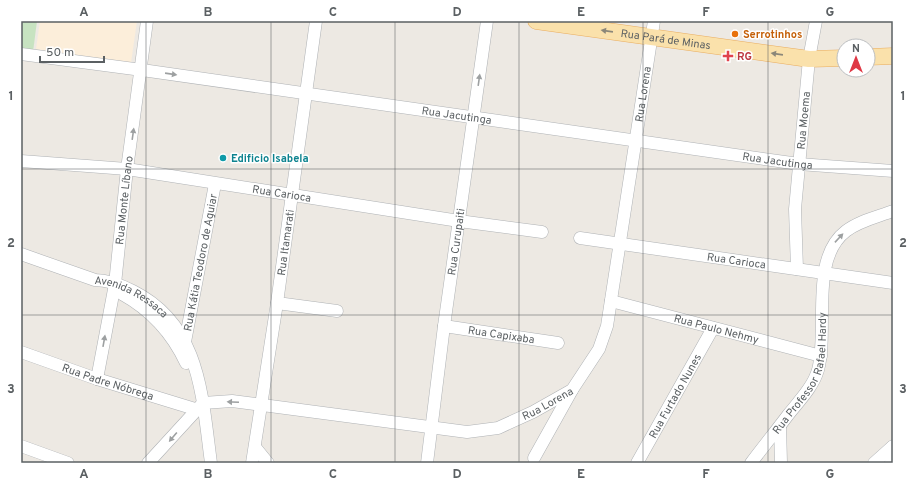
<svg xmlns="http://www.w3.org/2000/svg" width="914" height="484" viewBox="0 0 914 484" font-family="Overpass,sans-serif">
	<style>
		.commercial { fill: #fceeda }
		.green { fill: #c7e3c1 }
		.lines { fill: none; stroke-linecap: round; stroke-linejoin: round }
		.minor-casing { stroke: #afb2b5; stroke-width: 13 }
		.major-casing { stroke: #e9ad61; stroke-width: 17 }
		.minor { stroke: #fff; stroke-width: 12 }
		.major { stroke: #fae1ab; stroke-width: 16 }
		.oneway { fill: #8b8779 }
		.oneway2 { fill: #9da0a1 }
		.grid { fill: none; stroke: #5b6063; stroke-width: 1; stroke-opacity: 0.55 }
		.food-dot { fill: #e8710a; stroke: #fff; stroke-width: 1.5 }
		.health-dot { fill: #e0444e; stroke: #fff; stroke-width: 1.5 }
		.culture-dot { fill: #0f9aa8; stroke: #fff; stroke-width: 1.5 }
		.labels { text-anchor: middle; stroke-width: 3; stroke-linejoin: round; paint-order: stroke }
		.food-label { font-size: 11px; font-weight: bold; fill: #c56008; stroke: #fff; text-anchor: start }
		.street-label { font-size: 11px; fill: #5b6063; stroke: #fff }
		.health-label { font-size: 11px; font-weight: bold; fill: #be3a42; stroke: #fff; text-anchor: start }
		.culture-label { font-size: 11px; font-weight: bold; fill: #0d838f; stroke: #fff; text-anchor: start }
		.neatline { fill: none; stroke: #5b6063; stroke-width: 1.5 }
		.grid-label { font-size: 13px; text-anchor: middle; font-weight: bold; fill: #5b6063 }
	</style>
	<rect width="100%" height="100%" fill="#ede9e3"/>
	<polygon class="commercial" points="40,21 137,21 131,63 36,49"/>
	<polygon class="green" points="21,21 37,21 33,52 21,51"/>
	<g class="lines">
		<defs>
			<g id="minor">
				<path id="s1" d="M21,54l121,16 657,94 94,7"/>
				<path id="s2" d="M21,161l106,8 332,52 83,11"/>
				<path id="s3" d="M580,238l313,45"/>
				<path id="s4" d="M21,254l74,26c14,0 26,5 38,11 68,34 69,106 78,172"/>
				<path id="s5" d="M797,269l-2,-60 14,-150 7,-38"/>
				<path d="M122,294c29,16 50,39 64,69"/>
				<path id="s6" d="M611,301l210,55"/>
				<polyline points="277,303 337,311"/>
				<path id="s7" d="M444,326l114,17"/>
				<path id="s8" d="M185,342l30,-158"/>
				<path id="s9" d="M21,352l76,27 98,30"/>
				<path id="s10" d="M97,379l18,-95 12,-115 20,-148"/>
				<polyline points="780,426 781,463"/>
				<polyline points="21,446 68,463"/>
				<polyline points="255,447 268,463"/>
				<polyline points="534,458 572,390"/>
				<path id="s11" d="M148,463l55,-60 29,-2 235,31 31,-4 35,-16 39,-22 27,-41 8,-23 47,-305"/>
				<path id="s12" d="M252,463l25,-160 39,-282"/>
				<path id="s13" d="M427,463l17,-137 43,-305"/>
				<path id="s14" d="M637,463l76,-135"/>
				<path id="s15" d="M751,463c12,-16 25,-32 37,-48 11,-14 25,-28 30,-45 11,-40 -9,-111 28,-139 13,-10 31,-14 47,-20"/>
				<polyline points="874,463 893,446"/>
				<polyline points="891,463 892,447"/>
			</g>
			<g id="major">
				<path id="s16" d="M536,21l273,38 35,-1"/>
				<polyline points="868,57 893,56"/>
			</g>
		</defs>
		<use href="#minor" class="minor-casing"/>
		<use href="#major" class="major-casing"/>
		<use href="#minor" class="minor"/>
		<use href="#major" class="major"/>
	</g>
	<defs><path id="oneway-solid" d="M-6-.8H1V-3.2L6.5 0L1 3.2V.8H-6Z"/></defs>
	<g class="oneway">
		<use href="#oneway-solid" transform="translate(607 31) rotate(-172)"/>
		<use href="#oneway-solid" transform="translate(777 54) rotate(-172)"/>
	</g>
	<g class="oneway2">
		<use href="#oneway-solid" transform="translate(171 74) rotate(8)"/>
		<use href="#oneway-solid" transform="translate(479 80) rotate(-82)"/>
		<use href="#oneway-solid" transform="translate(133 134) rotate(-82)"/>
		<use href="#oneway-solid" transform="translate(839 238) rotate(-47)"/>
		<use href="#oneway-solid" transform="translate(104 341) rotate(-80)"/>
		<use href="#oneway-solid" transform="translate(233 402) rotate(-178)"/>
		<use href="#oneway-solid" transform="translate(173 437) rotate(130)"/>
	</g>
	<path class="grid" d="M146,21v442M271,21v442M395,21v442M519,21v442M643,21v442M768,21v442M21,169h872M21,315h872"/>
	<circle class="food-dot" cx="735" cy="34" r="4"/>
	<path class="health-dot" d="M726 50h4v4h4v4h-4v4h-4v-4h-4v-4h4z"/>
	<circle class="culture-dot" cx="223" cy="158" r="4"/>
	<g class="labels">
		<g class="food-label">
			<text x="743" y="38">Serrotinhos</text>
		</g>
		<g class="street-label">
			<text dy="4" stroke="none"><textPath href="#s16" startOffset="131">Rua Pará de Minas</textPath></text>
			<text dy="4" stroke="none"><textPath href="#s11" startOffset="770">Rua Lorena</textPath></text>
			<text dy="4" stroke="none"><textPath href="#s1" startOffset="440">Rua Jacutinga</textPath></text>
			<text dy="4" stroke="none"><textPath href="#s5" startOffset="149">Rua Moema</textPath></text>
			<text dy="4" stroke="none"><textPath href="#s1" startOffset="764">Rua Jacutinga</textPath></text>
			<text dy="4" stroke="none"><textPath href="#s2" startOffset="263">Rua Carioca</textPath></text>
			<text dy="4" stroke="none"><textPath href="#s10" startOffset="181">Rua Monte Líbano</textPath></text>
			<text dy="4" stroke="none"><textPath href="#s12" startOffset="223">Rua Itamarati</textPath></text>
			<text dy="4" stroke="none"><textPath href="#s13" startOffset="223">Rua Curupaiti</textPath></text>
			<text dy="4" stroke="none"><textPath href="#s3" startOffset="158">Rua Carioca</textPath></text>
			<text dy="4" stroke="none"><textPath href="#s8" startOffset="81">Rua Kátia Teodoro de Aguiar</textPath></text>
			<text dy="4" stroke="none"><textPath href="#s4" startOffset="119">Avenida Ressaca</textPath></text>
			<text dy="4" stroke="none"><textPath href="#s6" startOffset="109">Rua Paulo Nehmy</textPath></text>
			<text dy="4" stroke="none"><textPath href="#s7" startOffset="58">Rua Capixaba</textPath></text>
			<text dy="4" stroke="none"><textPath href="#s15" startOffset="106">Rua Professor Rafael Hardy</textPath></text>
			<text dy="4" stroke="none"><textPath href="#s9" startOffset="92">Rua Padre Nóbrega</textPath></text>
			<text dy="4" stroke="none"><textPath href="#s14" startOffset="77">Rua Furtado Nunes</textPath></text>
			<text dy="4" stroke="none"><textPath href="#s11" startOffset="434">Rua Lorena</textPath></text>
		</g>
		<g class="health-label">
			<text x="737" y="60">RG</text>
		</g>
		<g class="culture-label">
			<text x="231" y="162">Edificio Isabela</text>
		</g>
	</g>
	<rect width="914" height="484" fill="none" stroke="#ffffff" stroke-width="44"/>
	<g transform="translate(856 58)"><circle r="19" fill="#ffffff" stroke="#bdbfc1"/>
	<path d="M0-3L7 15L0 10L-7 15Z" fill="#df3845"/>
	<text y="-6" font-size="11" font-weight="bold" text-anchor="middle" fill="#5b6063">N</text>
	</g>
	<path d="M40 56v6h64v-6" fill="none" stroke="#5b6063" stroke-width="2"/>
	<text x="46" y="56" font-size="12" fill="#5b6063" stroke="#ffffff" stroke-width="3" paint-order="stroke">50 m</text>
	<rect x="22" y="22" width="870" height="440" class="neatline"/>
	<g class="grid-label">
		<text x="84" y="16">A</text>
		<text x="208" y="16">B</text>
		<text x="333" y="16">C</text>
		<text x="457" y="16">D</text>
		<text x="581" y="16">E</text>
		<text x="706" y="16">F</text>
		<text x="830" y="16">G</text>
		<text x="11" y="100">1</text>
		<text x="903" y="100">1</text>
		<text x="11" y="247">2</text>
		<text x="903" y="247">2</text>
		<text x="11" y="393">3</text>
		<text x="903" y="393">3</text>
		<text x="84" y="478">A</text>
		<text x="208" y="478">B</text>
		<text x="333" y="478">C</text>
		<text x="457" y="478">D</text>
		<text x="581" y="478">E</text>
		<text x="706" y="478">F</text>
		<text x="830" y="478">G</text>
	</g>
</svg>
